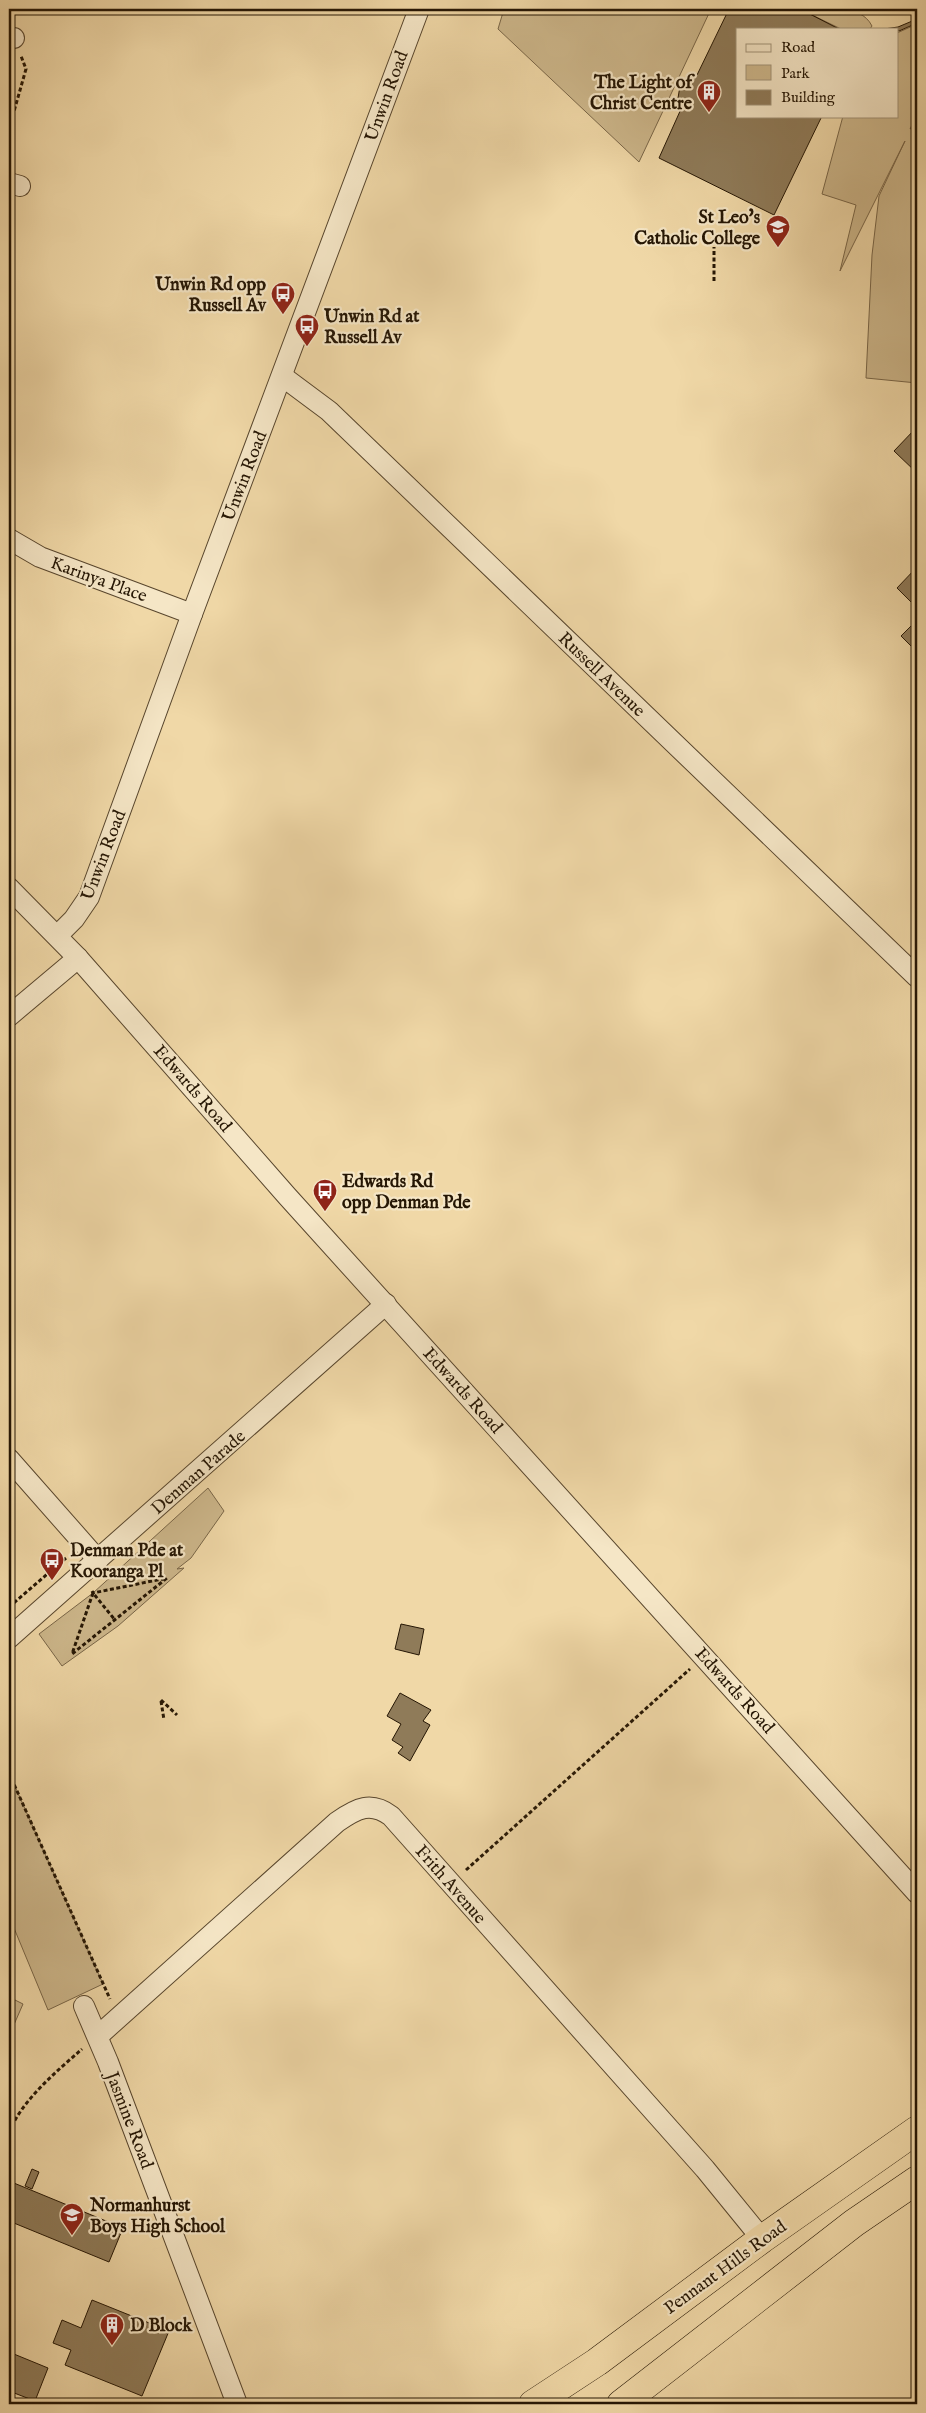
<svg xmlns="http://www.w3.org/2000/svg" width="926" height="2413" viewBox="0 0 926 2413" font-family="'IM FELL English',serif">
	<style>
		.green { fill: #cdb78b; stroke: #796648 }
		.building { fill: #8f7b59; stroke: #251604 }
		.lines { fill: none; stroke-linecap: round; stroke-linejoin: round }
		.minor-casing { stroke: #58462d; stroke-width: 22 }
		.highway-casing { stroke: #251604; stroke-width: 29 }
		.path { stroke: #251604; stroke-width: 3; stroke-dasharray: 4 2.5; stroke-linecap: butt }
		.minor { stroke: #f5e6c6; stroke-width: 20 }
		.highway { stroke: #f0d8a7; stroke-width: 28 }
		.labels { text-anchor: middle; stroke-width: 4.5; stroke-linejoin: round; paint-order: stroke }
		.poi-label { font-size: 18px; font-weight: bold; fill: #251604; stroke: #f5e6c6; text-anchor: start }
		.street-label { font-size: 18px; fill: #251604; stroke: #f5e6c6 }
	</style>
	<rect width="100%" height="100%" fill="#f0d8a7"/>
	<filter id="stains"><feTurbulence type="fractalNoise" baseFrequency=".004" numOctaves="4"/><feColorMatrix values="0 0 0 0 .2 0 0 0 0 .09 0 0 0 0 .02 0 0 0 .5 -.17"/></filter>
	<radialGradient id="worn" r=".72"><stop offset=".6" stop-color="#630" stop-opacity="0"/><stop offset="1" stop-color="#630" stop-opacity=".3"/></radialGradient>
	<g class="green">
		<polygon points="504,9 711,9 639,162 498,29"/>
		<path d="M800,9c22,0 60,-7 72,17l-2,3h-29z"/>
		<polygon points="917,24 917,115 910,129 917,125 917,383 866,378 872,255 879,196 905,141 840,271 856,205 822,194 843,116 897,116 897,33"/>
		<polygon points="208,1488 224,1511 191,1558 177,1569 184,1568 118,1626 62,1666 39,1634 93,1593"/>
		<polygon points="9,1773 103,1984 48,2010 9,1916"/>
		<polygon points="9,1997 23,2004 9,2036"/>
	</g>
	<g class="building">
		<polygon points="729,9 800,9 839,29 737,29 737,116 822,116 774,215 659,158 681,109 678,98 680,86 688,79 697,75"/>
		<polygon points="917,19 917,23 899,31 884,29 898,27"/>
		<polygon points="916,428 917,428 917,473 894,451"/>
		<polygon points="917,567 917,608 897,588"/>
		<polygon points="917,620 917,652 901,636"/>
		<polygon points="401,1624 424,1629 419,1655 395,1649"/>
		<polygon points="400,1693 431,1710 423,1721 430,1725 410,1761 398,1753 403,1747 392,1740 401,1724 387,1716"/>
		<polygon points="32,2169 39,2172 32,2189 25,2186"/>
		<polygon points="9,2181 123,2228 109,2262 9,2221"/>
		<polygon points="92,2300 169,2331 142,2396 65,2365 71,2350 53,2343 62,2320 81,2328"/>
		<polygon points="9,2352 48,2368 35,2401 9,2391"/>
	</g>
	<g class="lines">
		<defs>
			<g id="minor">
				<polyline points="9,38 14,38"/>
				<polyline points="9,183 20,186"/>
				<polyline points="282,376 329,411 917,977"/>
				<polyline points="9,539 40,557 192,614"/>
				<polyline points="9,888 78,958 287,1196 917,1893"/>
				<polyline points="58,935 74,919 89,897 192,614 419,9"/>
				<polyline points="9,1016 78,958"/>
				<polyline points="9,1459 98,1560"/>
				<polyline points="9,1638 386,1304"/>
				<polyline points="84,2006 108,2062 237,2404"/>
				<path d="M98,2036l239,-214c20,-14 34,-21 54,-6l314,353 57,70"/>
			</g>
			<g id="highway">
				<polyline points="533,2404 597,2362 762,2239 917,2130"/>
				<polyline points="621,2404 854,2223 917,2180"/>
			</g>
		</defs>
		<use href="#minor" class="minor-casing"/>
		<use href="#highway" class="highway-casing"/>
		<g class="path">
			<polyline points="9,129 26,69 21,56"/>
			<polyline points="714,281 714,247"/>
			<polyline points="92,1591 93,1593 167,1578 72,1654 93,1593 115,1620"/>
			<polyline points="9,1607 66,1558"/>
			<polyline points="161,1700 177,1715"/>
			<polyline points="161,1701 164,1720"/>
			<polyline points="9,1773 110,1999"/>
			<polyline points="466,1870 690,1669"/>
			<path d="M9,2132c14,-33 47,-60 73,-83"/>
		</g>
		<use href="#minor" class="minor"/>
		<use href="#highway" class="highway"/>
	</g>
	<defs>
		<symbol id="building-pin" viewBox="-11 -11 22 30"><path d="M0 17L-7.5 6A9.5 9.5 0 1 1 7.5 6Z" fill="#8f2418" stroke="#f5e6c6"/><path d="M-4-6H4V6H1V3H-1V6H-4ZM-2.5-4.3h1.7v1.8h-1.7ZM.8-4.3h1.7v1.8H.8ZM-2.5-1h1.7V.8h-1.7ZM.8-1h1.7V.8H.8Z" fill="#fff"/></symbol>
		<symbol id="school-pin" viewBox="-11 -11 22 30"><path d="M0 17L-7.5 6A9.5 9.5 0 1 1 7.5 6Z" fill="#8f2418" stroke="#f5e6c6"/><path d="M0-5L7-2L0 1L-7-2ZM-4 1L0 2.5L4 1V4Q0 6-4 4Z" fill="#fff"/></symbol>
		<symbol id="bus-pin" viewBox="-11 -11 22 30"><path d="M0 17L-7.5 6A9.5 9.5 0 1 1 7.5 6Z" fill="#8f2418" stroke="#f5e6c6"/><path d="M-5-6H5V4H4V6H2V4H-2V6H-4V4H-5ZM-3.5-4V0h7V-4ZM-3.5 1.2v1.5H-2V1.2ZM2 1.2v1.5H3.5V1.2Z" fill="#fff"/></symbol>
	</defs>
	<g fill-rule="evenodd">
		<use href="#building-pin" x="695" y="78" width="28" height="38"/>
		<use href="#school-pin" x="764" y="213" width="28" height="38"/>
		<use href="#bus-pin" x="269" y="280" width="28" height="38"/>
		<use href="#bus-pin" x="293" y="312" width="28" height="38"/>
		<use href="#bus-pin" x="311" y="1177" width="28" height="38"/>
		<use href="#bus-pin" x="38" y="1546" width="28" height="38"/>
		<use href="#school-pin" x="58" y="2201" width="28" height="38"/>
		<use href="#building-pin" x="98" y="2311" width="28" height="38"/>
	</g>
	<g class="labels">
		<g class="poi-label">
			<text x="692" y="88" text-anchor="end">The Light of<tspan x="692" dy="21">Christ Centre</tspan></text>
			<text x="760" y="223" text-anchor="end">St Leo's<tspan x="760" dy="21">Catholic College</tspan></text>
			<text x="266" y="290" text-anchor="end">Unwin Rd opp<tspan x="266" dy="21">Russell Av</tspan></text>
			<text x="324" y="322">Unwin Rd at<tspan x="324" dy="21">Russell Av</tspan></text>
			<text x="342" y="1187">Edwards Rd<tspan x="342" dy="21">opp Denman Pde</tspan></text>
			<text x="70" y="1556">Denman Pde at<tspan x="70" dy="21">Kooranga Pl</tspan></text>
			<text x="90" y="2211">Normanhurst<tspan x="90" dy="21">Boys High School</tspan></text>
			<text x="130" y="2331">D Block</text>
		</g>
		<g class="street-label">
			<text transform="translate(386 96) rotate(-70)" y="6">Unwin Road</text>
			<text transform="translate(244 476) rotate(-69)" y="6">Unwin Road</text>
			<text transform="translate(99 579) rotate(20)" y="6">Karinya Place</text>
			<text transform="translate(602 674) rotate(44)" y="6">Russell Avenue</text>
			<text transform="translate(103 855) rotate(-69)" y="6">Unwin Road</text>
			<text transform="translate(193 1088) rotate(49)" y="6">Edwards Road</text>
			<text transform="translate(463 1390) rotate(48)" y="6">Edwards Road</text>
			<text transform="translate(198 1472) rotate(-41)" y="6">Denman Parade</text>
			<text transform="translate(735 1690) rotate(48)" y="6">Edwards Road</text>
			<text transform="translate(451 1884) rotate(49)" y="6">Frith Avenue</text>
			<text transform="translate(130 2120) rotate(69)" y="6">Jasmine Road</text>
			<text transform="translate(725 2267) rotate(-36)" y="6">Pennant Hills Road</text>
		</g>
	</g>
	<rect width="926" height="2413" fill="none" stroke="#f0d8a7" stroke-width="30"/>
	<rect x="10" y="10" width="906" height="2393" fill="none" stroke="#251604" stroke-width="2.5"/>
	<rect x="15" y="15" width="896" height="2383" fill="none" stroke="#251604"/>
	<rect x="736" y="28" width="162" height="90" fill="#f5e6c6" stroke="#a29378"/>
	<rect x="746" y="44" width="25" height="8" fill="#f5e6c6" stroke="#a29378"/>
	<text x="781" y="52" font-size="15" fill="#251604">Road</text>
	<rect x="746" y="65" width="25" height="15" fill="#cdb78b" stroke="#a29378"/>
	<text x="781" y="78" font-size="15" fill="#251604">Park</text>
	<rect x="746" y="90" width="25" height="15" fill="#8f7b59" stroke="#a29378"/>
	<text x="781" y="102" font-size="15" fill="#251604">Building</text>
	<rect width="100%" height="100%" filter="url(#stains)"/>
	<rect width="100%" height="100%" fill="url(#worn)"/>
</svg>
